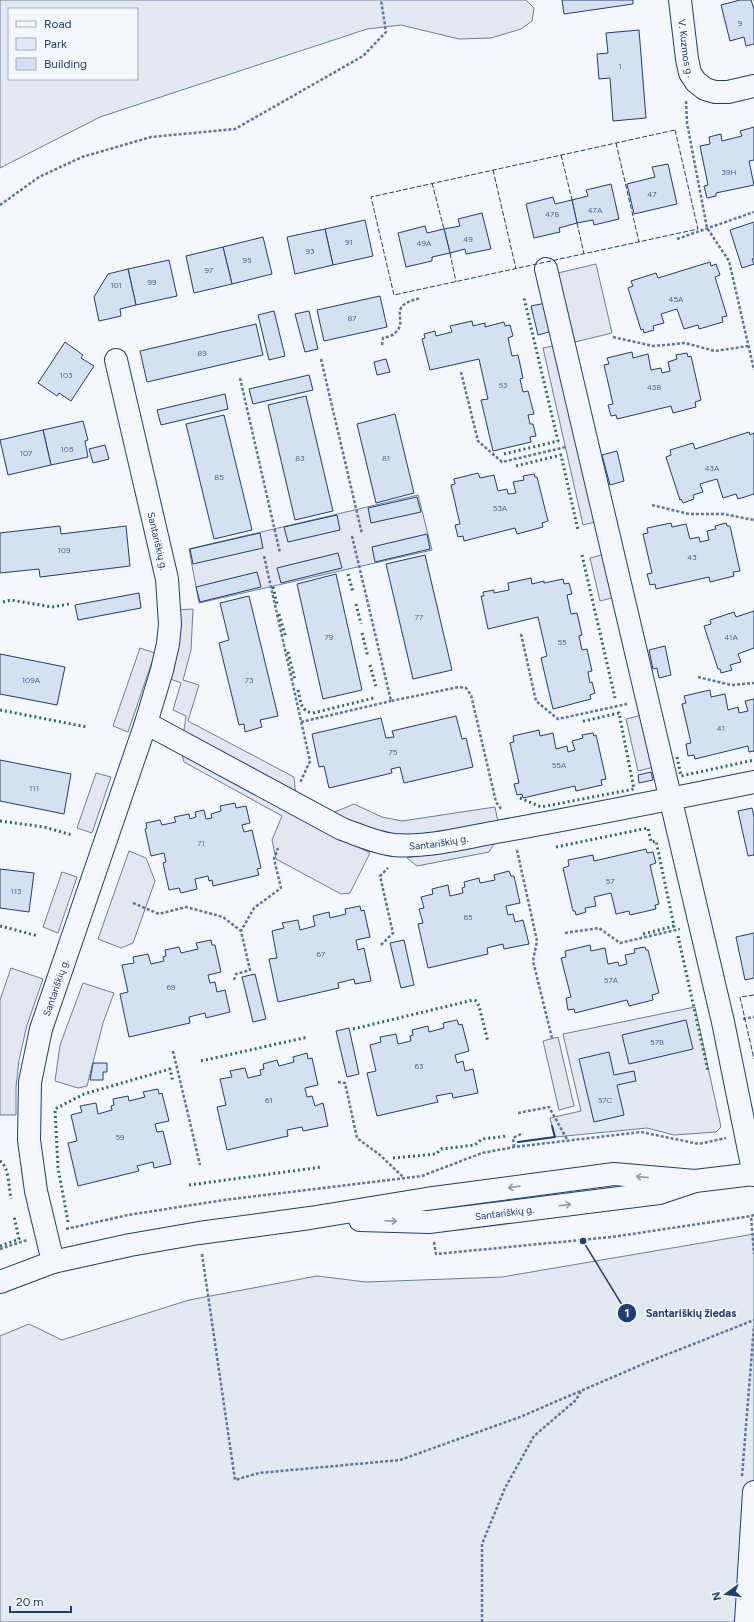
<svg xmlns="http://www.w3.org/2000/svg" width="754" height="1622" viewBox="0 0 754 1622" font-family="Figtree,sans-serif">
	<style>
		.green { fill: #e3e9f0; stroke: #687fa3; fill-rule: evenodd }
		.parking { fill: #e3e8f0; stroke: #687fa3 }
		.building { fill: #d5e0f0; stroke: #1d3f73 }
		.lines { fill: none; stroke-linecap: round; stroke-linejoin: round }
		.minor-casing { stroke: #1d3f73; stroke-width: 24 }
		.major-casing { stroke: #1d3f73; stroke-width: 24 }
		.path { stroke: #5e769c; stroke-width: 2.5; stroke-dasharray: 3 2; stroke-linecap: butt }
		.minor { stroke: #f4f7fb; stroke-width: 22 }
		.major { stroke: #f4f7fb; stroke-width: 22 }
		.hedge { stroke: #2c6c60; stroke-width: 3; stroke-dasharray: 2 3; stroke-linecap: butt }
		.fence { stroke: #1d3f73; stroke-width: 1; stroke-dasharray: 5 2; stroke-linecap: butt }
		.wall { stroke: #1d3f73; stroke-width: 2 }
		.oneway { stroke: #889bb7 }
		.labels { text-anchor: middle; stroke-width: 3; stroke-linejoin: round; paint-order: stroke }
		.number-label { font-size: 8px; fill: #4b6792 }
		.street-label { font-size: 10px; fill: #1d3f73; stroke: #f4f7fb }
		.leader { fill: none; stroke: #1d3f73; stroke-width: 1.5 }
		.callout-dot { fill: #1d3f73; stroke: #f4f7fb; stroke-width: 1.5 }
		.mark-label { font-size: 12px; text-anchor: middle; font-weight: bold; fill: #fff }
		.callout-label { font-size: 11px; text-anchor: middle; font-weight: bold; fill: #1d3f73; stroke: #f4f7fb; stroke-width: 3; stroke-linejoin: round; paint-order: stroke }
	</style>
	<rect width="100%" height="100%" fill="#f4f7fb"/>
	<g class="green">
		<path d="M0,0h526l8,8 -2,13 -11,8 -30,9 -32,1 -58,-14 -34,4 -267,88 -100,51zM9,9h128v70h-128z"/>
		<polygon points="695,1007 721,1127 716,1132 674,1135 647,1128 555,1137 550,1118 581,1111 563,1034"/>
		<polygon points="558,1037 574,1106 559,1110 543,1041"/>
		<polygon points="754,1234 754,1622 0,1622 0,1336 29,1324 62,1340 189,1300 317,1276 366,1282 502,1277"/>
	</g>
	<g class="parking">
		<polygon points="596,264 612,333 575,342 558,273"/>
		<polygon points="558,345 599,521 583,525 543,348"/>
		<polygon points="418,495 432,550 199,603 189,549"/>
		<polygon points="605,554 616,597 600,601 590,558"/>
		<polygon points="193,609 191,650 183,680 199,685 188,721 294,777 296,797 183,737 186,716 173,710 181,683 165,677 175,610"/>
		<polygon points="140,648 155,653 128,732 113,726"/>
		<polygon points="642,715 654,767 638,771 626,719"/>
		<polygon points="181,751 281,808 370,853 350,893 341,894 276,859 272,840 282,816 184,762"/>
		<polygon points="96,773 111,777 92,833 77,828"/>
		<polygon points="354,804 382,817 402,821 495,807 499,827 399,841 330,814"/>
		<polygon points="495,842 489,852 417,866 407,858"/>
		<polygon points="129,851 146,858 155,881 133,943 121,948 98,939"/>
		<polygon points="62,872 77,877 58,933 43,927"/>
		<polygon points="11,968 43,979 27,1025 19,1060 16,1087 16,1115 0,1115 0,1000"/>
		<polygon points="83,983 114,993 103,1023 87,1086 78,1088 55,1081 60,1045"/>
	</g>
	<g class="building">
		<polygon points="562,0 633,0 633,4 564,14"/>
		<polygon points="740,0 751,0 754,9 754,44 746,46 744,37 730,41 721,5"/>
		<polygon points="639,30 646,118 613,121 610,78 599,79 597,54 608,53 606,33"/>
		<polygon points="754,127 754,160 749,161 754,185 716,193 716,196 707,198 704,186 708,185 700,146 710,144 709,137 721,134 722,141 742,136 740,131"/>
		<polygon points="668,164 677,204 634,214 627,184 655,177 652,167"/>
		<polygon points="611,184 619,219 594,225 593,220 577,223 572,200 588,196 586,190"/>
		<polygon points="553,197 555,204 572,200 577,223 559,228 560,232 534,238 526,204"/>
		<polygon points="482,213 491,249 466,254 465,249 450,253 444,229 460,226 458,219"/>
		<polygon points="365,220 373,256 333,265 325,229"/>
		<polygon points="754,222 754,259 752,259 754,264 742,268 730,230"/>
		<polygon points="425,226 427,233 444,229 450,253 432,257 432,261 406,267 398,233"/>
		<polygon points="325,229 333,265 295,274 287,237"/>
		<polygon points="263,237 272,274 232,284 223,247"/>
		<polygon points="223,247 232,284 194,293 186,256"/>
		<polygon points="169,260 177,296 136,305 128,269"/>
		<polygon points="710,262 711,266 716,264 720,275 715,277 727,316 722,317 723,322 699,329 698,325 684,329 677,309 661,314 664,323 653,326 654,330 644,333 643,329 641,330 628,288 633,286 631,281 656,273 658,278"/>
		<polygon points="128,269 136,305 120,309 121,316 99,321 94,297 108,274"/>
		<polygon points="380,296 387,327 324,341 317,310"/>
		<polygon points="546,303 549,332 538,335 531,306"/>
		<polygon points="274,311 285,356 269,360 258,315"/>
		<polygon points="309,311 318,349 305,352 295,314"/>
		<polygon points="472,321 473,326 485,323 485,327 504,322 505,326 510,325 513,336 508,338 512,356 518,355 523,378 520,379 523,392 528,391 534,414 528,415 530,424 533,424 536,436 530,437 531,442 493,451 481,400 488,399 479,359 430,370 422,339 425,338 424,334 435,331 436,336 452,332 450,326"/>
		<polygon points="256,324 263,355 147,382 140,351"/>
		<polygon points="65,342 83,355 81,358 94,366 71,401 59,393 57,396 38,383"/>
		<polygon points="632,352 633,358 648,354 651,370 661,368 662,373 670,371 668,362 677,359 676,355 687,353 688,357 691,356 701,400 695,402 696,407 673,413 671,406 617,419 616,415 611,416 608,405 613,404 604,365 609,364 607,358"/>
		<polygon points="386,359 390,372 377,375 374,362"/>
		<polygon points="309,375 313,390 253,404 249,389"/>
		<polygon points="225,394 228,409 161,425 157,410"/>
		<polygon points="306,396 333,511 295,520 268,405"/>
		<polygon points="395,414 414,493 376,503 357,424"/>
		<polygon points="224,415 252,530 214,539 186,424"/>
		<polygon points="83,421 88,440 85,441 88,457 51,465 43,430"/>
		<polygon points="43,430 51,465 8,475 0,440"/>
		<polygon points="749,432 750,435 754,433 754,494 738,499 736,494 723,498 717,479 700,484 703,492 693,495 694,499 683,503 681,499 680,500 666,457 671,455 670,450 693,443 695,449"/>
		<polygon points="105,445 109,459 93,463 89,449"/>
		<polygon points="617,451 624,481 610,485 602,455"/>
		<polygon points="478,473 480,478 494,475 498,491 507,489 508,494 516,493 513,482 524,480 523,476 534,474 535,477 537,477 548,521 542,523 543,527 517,534 515,528 464,541 463,536 458,537 455,525 460,524 451,485 455,484 454,479"/>
		<polygon points="417,497 421,512 371,523 368,508"/>
		<polygon points="337,515 340,530 288,542 284,527"/>
		<polygon points="671,523 672,527 686,524 690,539 699,537 700,542 709,540 707,531 716,529 715,526 726,523 727,526 730,526 740,571 733,572 734,576 710,582 709,577 656,589 655,584 650,585 647,574 652,573 643,534 648,533 647,528"/>
		<polygon points="60,526 61,534 126,526 130,566 40,577 39,569 0,573 0,533"/>
		<polygon points="260,533 263,548 193,564 190,549"/>
		<polygon points="427,534 430,549 375,562 372,547"/>
		<polygon points="338,553 342,568 281,583 277,568"/>
		<polygon points="425,555 452,670 413,679 386,564"/>
		<polygon points="257,572 261,587 200,602 196,587"/>
		<polygon points="336,574 362,690 323,699 297,584"/>
		<polygon points="531,578 532,584 544,581 544,583 563,579 564,584 569,583 572,594 567,595 571,614 577,613 582,635 579,636 582,650 587,649 592,671 588,672 590,683 592,682 595,693 590,695 591,699 553,709 541,658 547,656 538,617 488,629 481,596 484,596 483,592 494,590 494,593 509,590 508,583"/>
		<polygon points="139,593 141,608 78,620 75,605"/>
		<polygon points="249,596 278,716 260,720 262,727 245,732 244,724 239,725 219,643 229,640 220,603"/>
		<polygon points="754,611 754,648 738,654 741,662 730,665 732,670 721,673 720,669 718,669 704,626 711,624 710,620 734,612 736,617"/>
		<polygon points="665,646 671,675 659,678 657,668 653,669 649,650"/>
		<polygon points="0,654 65,667 57,705 0,694"/>
		<polygon points="710,690 711,697 725,694 728,710 738,707 739,713 748,711 745,701 754,699 754,751 749,752 748,746 695,759 694,755 688,756 686,744 691,743 682,704 686,703 684,696"/>
		<polygon points="456,716 462,739 466,738 473,767 404,783 400,767 391,769 392,773 329,788 324,766 319,767 312,734 381,718 386,738 394,737 392,731"/>
		<polygon points="539,730 540,736 553,733 556,749 567,746 568,752 575,750 572,741 583,738 582,735 593,733 594,736 596,735 606,779 601,780 602,785 576,791 575,786 523,798 522,794 517,795 514,784 519,783 510,743 514,742 513,736"/>
		<polygon points="0,760 71,774 64,814 0,801"/>
		<polygon points="651,772 653,780 639,783 638,775"/>
		<polygon points="235,803 236,808 246,806 250,823 242,825 244,832 252,830 261,868 257,869 259,875 213,886 212,880 209,881 208,876 195,879 197,889 181,893 179,888 169,890 163,863 166,862 164,853 151,856 145,829 147,828 146,823 160,820 162,825 176,822 174,817 189,814 190,819 196,817 195,812 204,810 206,819 212,818 211,814 221,811 220,806"/>
		<polygon points="752,808 754,817 754,855 748,856 738,811"/>
		<polygon points="646,849 647,853 653,852 656,863 650,865 659,904 655,905 656,909 630,915 629,911 616,914 611,893 594,897 596,906 585,908 586,912 576,915 575,911 573,911 563,868 569,866 568,860 593,855 594,861"/>
		<polygon points="0,869 34,873 29,912 0,908"/>
		<polygon points="509,871 511,876 514,876 520,903 506,906 508,915 513,914 515,922 523,920 529,944 504,949 503,944 487,948 488,954 428,968 418,924 423,923 419,909 424,908 421,897 433,894 432,889 448,885 450,896 463,893 462,888 465,887 464,882 479,878 480,883 495,880 494,875"/>
		<polygon points="360,906 361,911 364,910 370,937 356,940 358,950 364,948 371,981 355,984 354,979 338,983 339,988 278,1002 269,959 277,958 272,931 284,928 282,923 298,920 300,930 315,926 313,916 329,912 330,918 346,914 345,909"/>
		<polygon points="754,933 754,978 745,980 736,937"/>
		<polygon points="211,940 212,945 215,945 221,972 208,975 210,983 215,982 217,992 225,990 230,1012 206,1018 205,1013 189,1017 190,1023 129,1037 120,994 128,992 122,965 134,963 133,957 148,954 151,964 164,961 163,957 166,956 165,950 179,947 181,953 198,949 196,943"/>
		<polygon points="404,940 414,985 401,988 390,943"/>
		<polygon points="590,945 591,951 605,948 608,964 618,962 619,966 627,964 625,955 635,953 634,949 645,947 646,950 648,950 659,993 652,995 653,1000 629,1006 627,1000 575,1013 574,1009 568,1010 566,998 571,997 561,958 566,957 565,951"/>
		<polygon points="255,974 266,1019 253,1022 242,977"/>
		<polygon points="457,1020 459,1025 462,1024 469,1051 455,1055 457,1063 463,1061 465,1071 473,1069 478,1093 453,1098 452,1093 436,1096 438,1102 377,1116 367,1073 376,1071 370,1045 381,1042 380,1037 396,1034 398,1044 411,1041 410,1036 413,1035 412,1030 428,1026 429,1032 444,1028 443,1023"/>
		<polygon points="686,1020 693,1049 629,1064 622,1035"/>
		<polygon points="349,1028 359,1074 347,1077 336,1031"/>
		<polygon points="609,1052 614,1075 634,1071 636,1081 617,1085 624,1115 594,1122 579,1059"/>
		<polygon points="307,1053 308,1059 312,1058 318,1085 305,1088 307,1097 312,1096 315,1106 323,1103 328,1126 303,1131 302,1127 287,1130 288,1136 227,1150 217,1107 226,1105 220,1079 232,1077 230,1071 245,1068 248,1078 261,1075 260,1070 264,1069 263,1064 277,1060 279,1066 294,1062 293,1057"/>
		<polygon points="93,1063 107,1063 107,1072 103,1072 103,1080 90,1080"/>
		<polygon points="158,1089 159,1094 162,1093 169,1121 155,1124 157,1132 163,1131 171,1164 154,1168 153,1162 137,1166 139,1171 78,1186 68,1143 77,1141 71,1115 82,1112 80,1106 96,1103 98,1114 112,1110 111,1106 114,1105 113,1099 128,1096 129,1101 145,1097 143,1092"/>
	</g>
	<g class="lines">
		<defs>
			<g id="minor">
				<path id="s1" d="M680,0l7,59 3,14 6,9 9,7 10,3h13l26,-6"/>
				<polyline points="546,269 723,1022 754,1175"/>
				<path id="s2" d="M146,723l196,106c17,6 34,14 52,16 35,3 73,-8 108,-14 84,-15 168,-32 252,-49"/>
				<path id="s3" d="M0,1282l53,-20 -17,-71 -7,-51 1,-58 11,-53 105,-306 16,-53 6,-26 2,-20 -3,-45 -51,-219"/>
				<polyline points="746,1622 754,1492"/>
			</g>
			<g id="major">
				<path id="s4" d="M360,1220l69,2 230,-29 36,-12 59,-7"/>
				<polyline points="53,1262 130,1245 199,1233 310,1218 426,1199 614,1174 695,1181"/>
			</g>
		</defs>
		<use href="#minor" class="minor-casing"/>
		<use href="#major" class="major-casing"/>
		<g class="path">
			<polyline points="686,101 687,123 707,228 729,261 754,370"/>
			<polyline points="0,205 39,177 82,157 151,137 235,129 363,56 386,32 381,0"/>
			<polyline points="677,239 754,212"/>
			<polyline points="613,337 653,346 685,343 715,351 748,346"/>
			<path d="M382,345l1,-7c4,-1 9,-2 12,-5 15,-13 -11,-27 26,-35"/>
			<polyline points="321,359 362,534"/>
			<polyline points="461,372 478,441 502,462 566,447"/>
			<polyline points="240,378 280,553"/>
			<polyline points="652,505 689,514 723,514 754,520"/>
			<polyline points="352,536 391,701 459,687 466,688 471,695 496,802 502,810"/>
			<polyline points="264,556 310,761 300,783"/>
			<polyline points="521,634 536,701 558,719 627,704"/>
			<polyline points="698,677 731,685 754,683"/>
			<polyline points="301,722 391,701"/>
			<polyline points="517,850 537,941 533,961 552,1038"/>
			<polyline points="133,903 159,914 186,907 223,917 241,931"/>
			<polyline points="565,933 599,928 620,943 680,929"/>
			<polyline points="381,945 393,933 380,876 388,868"/>
			<polyline points="234,980 236,974 250,970 241,931 254,908 281,888 274,859 278,848"/>
			<polyline points="743,1019 754,1017"/>
			<polyline points="173,1051 200,1165"/>
			<polyline points="338,1082 345,1083 357,1138 380,1155 403,1177"/>
			<polyline points="518,1113 549,1107 568,1141"/>
			<polyline points="514,1147 513,1138 523,1133"/>
			<polyline points="754,1215 751,1216 754,1254"/>
			<polyline points="66,1229 128,1215 224,1200 422,1176 482,1153 514,1147 641,1132 699,1144 726,1138"/>
			<polyline points="434,1242 436,1254 612,1237 751,1216"/>
			<polyline points="0,1249 27,1240"/>
			<polyline points="202,1254 235,1480 259,1473 400,1460 520,1417 648,1362 754,1320"/>
			<polyline points="742,1476 754,1326"/>
			<polyline points="482,1622 482,1544 505,1488 534,1436 576,1400 581,1391"/>
		</g>
		<use href="#minor" class="minor"/>
		<use href="#major" class="major"/>
		<g class="hedge">
			<polyline points="504,454 558,441 524,298"/>
			<polyline points="516,466 561,455 578,530"/>
			<polyline points="582,555 615,698"/>
			<polyline points="348,574 353,592"/>
			<polyline points="273,587 277,604"/>
			<polyline points="3,602 11,600 52,607 69,604"/>
			<polyline points="356,604 361,624"/>
			<polyline points="279,614 286,638"/>
			<polyline points="362,633 368,657"/>
			<polyline points="288,652 295,680"/>
			<polyline points="370,665 376,687"/>
			<path d="M298,690c3,12 2,21 15,23l61,-15"/>
			<polyline points="0,710 87,727"/>
			<polyline points="677,757 681,776 754,760"/>
			<polyline points="520,798 541,807 634,789 619,713 580,722"/>
			<polyline points="0,821 44,827 72,835"/>
			<polyline points="556,847 648,828 651,842 656,841 674,926 643,934"/>
			<polyline points="0,926 38,936"/>
			<polyline points="678,936 708,1071"/>
			<polyline points="353,1029 473,1000 476,1001 479,1006 488,1042"/>
			<polyline points="201,1061 308,1037"/>
			<polyline points="393,1158 436,1154 441,1149 475,1145 482,1139 508,1136"/>
			<path d="M0,1161c9,5 9,28 11,38"/>
			<polyline points="189,1185 322,1167"/>
			<polyline points="68,1222 58,1168 55,1109 84,1094 170,1069 173,1082"/>
			<polyline points="0,1246 19,1239 14,1216"/>
		</g>
		<g class="fence">
			<polygon points="675,130 698,229 394,295 371,197"/>
			<polyline points="616,143 639,242"/>
			<polyline points="561,155 572,200"/>
			<polyline points="493,170 516,269"/>
			<polyline points="432,183 444,229"/>
			<polyline points="577,223 584,254"/>
			<polyline points="450,253 456,282"/>
			<polyline points="754,995 740,997 754,1059"/>
		</g>
		<polyline class="wall" points="518,1142 555,1137 552,1126"/>
	</g>
	<defs><path id="oneway-shaft" d="M-6 0H5M1.5-3L5.5 0L1.5 3" fill="none" stroke-width="1.6" stroke-linecap="round" stroke-linejoin="round"/></defs>
	<g class="oneway">
		<use href="#oneway-shaft" transform="translate(642 1177) rotate(-174)"/>
		<use href="#oneway-shaft" transform="translate(514 1187) rotate(172)"/>
		<use href="#oneway-shaft" transform="translate(565 1205) rotate(-7)"/>
		<use href="#oneway-shaft" transform="translate(391 1221) rotate(2)"/>
	</g>
	<g class="labels">
		<g class="number-label">
			<text x="740" y="26">9</text>
			<text x="620" y="69">1</text>
			<text x="729" y="175">39H</text>
			<text x="652" y="197">47</text>
			<text x="595" y="213">47A</text>
			<text x="552" y="217">47B</text>
			<text x="468" y="242">49</text>
			<text x="349" y="245">91</text>
			<text x="424" y="246">49A</text>
			<text x="310" y="254">93</text>
			<text x="247" y="263">95</text>
			<text x="209" y="273">97</text>
			<text x="152" y="285">99</text>
			<text x="116" y="288">101</text>
			<text x="676" y="302">45A</text>
			<text x="352" y="321">87</text>
			<text x="202" y="356">89</text>
			<text x="66" y="378">103</text>
			<text x="503" y="388">53</text>
			<text x="654" y="390">43B</text>
			<text x="67" y="452">105</text>
			<text x="26" y="456">107</text>
			<text x="300" y="461">83</text>
			<text x="386" y="461">81</text>
			<text x="712" y="471">43A</text>
			<text x="219" y="480">85</text>
			<text x="500" y="511">53A</text>
			<text x="64" y="553">109</text>
			<text x="692" y="560">43</text>
			<text x="419" y="620">77</text>
			<text x="329" y="640">79</text>
			<text x="731" y="640">41A</text>
			<text x="562" y="645">55</text>
			<text x="31" y="683">109A</text>
			<text x="249" y="683">73</text>
			<text x="721" y="731">41</text>
			<text x="393" y="755">75</text>
			<text x="559" y="768">55A</text>
			<text x="34" y="791">111</text>
			<text x="201" y="846">71</text>
			<text x="610" y="884">57</text>
			<text x="16" y="894">113</text>
			<text x="468" y="920">65</text>
			<text x="321" y="957">67</text>
			<text x="611" y="983">57A</text>
			<text x="171" y="990">69</text>
			<text x="657" y="1045">57B</text>
			<text x="419" y="1069">63</text>
			<text x="269" y="1103">61</text>
			<text x="605" y="1103">57C</text>
			<text x="120" y="1140">59</text>
		</g>
		<g class="street-label">
			<text dy="4" stroke="none"><textPath href="#s1" startOffset="48">V. Kuzmos g.</textPath></text>
			<text transform="translate(158 541) rotate(77)" y="4">Santariškių g.</text>
			<text dy="4" stroke="none"><textPath href="#s2" startOffset="322">Santariškių g.</textPath></text>
			<text dy="4" stroke="none"><textPath href="#s3" startOffset="337">Santariškių g.</textPath></text>
			<text dy="4" stroke="none"><textPath href="#s4" startOffset="145">Santariškių g.</textPath></text>
		</g>
	</g>
	<path class="leader" d="M583 1241L627 1313"/>
	<g class="callout-dot">
		<circle cx="583" cy="1241" r="4"/>
		<circle cx="627" cy="1313" r="10"/>
	</g>
	<g class="mark-label">
		<text x="627" y="1317">1</text>
	</g>
	<g class="callout-label">
		<text x="691" y="1317">Santariškių žiedas</text>
	</g>
	<rect x="8" y="8" width="130" height="72" fill="#f4f7fb" stroke="#9eadc5"/>
	<rect x="16" y="21" width="20" height="6" fill="#f4f7fb" stroke="#9eadc5"/>
	<text x="44" y="28" font-size="12" fill="#1d3f73">Road</text>
	<rect x="16" y="38" width="20" height="12" fill="#e3e9f0" stroke="#9eadc5"/>
	<text x="44" y="48" font-size="12" fill="#1d3f73">Park</text>
	<rect x="16" y="58" width="20" height="12" fill="#d5e0f0" stroke="#9eadc5"/>
	<text x="44" y="68" font-size="12" fill="#1d3f73">Building</text>
	<g transform="translate(726 1594) rotate(256)" stroke="#f4f7fb" stroke-width="3" paint-order="stroke">
	<path d="M0-3L7 15L0 10L-7 15Z" fill="#1d3f73"/>
	<text y="-6" font-size="11" font-weight="bold" text-anchor="middle" fill="#1d3f73">N</text>
	</g>
	<path d="M10 1606v6h61v-6" fill="none" stroke="#1d3f73" stroke-width="2"/>
	<text x="16" y="1606" font-size="12" fill="#1d3f73" stroke="#f4f7fb" stroke-width="3" paint-order="stroke">20 m</text>
</svg>
